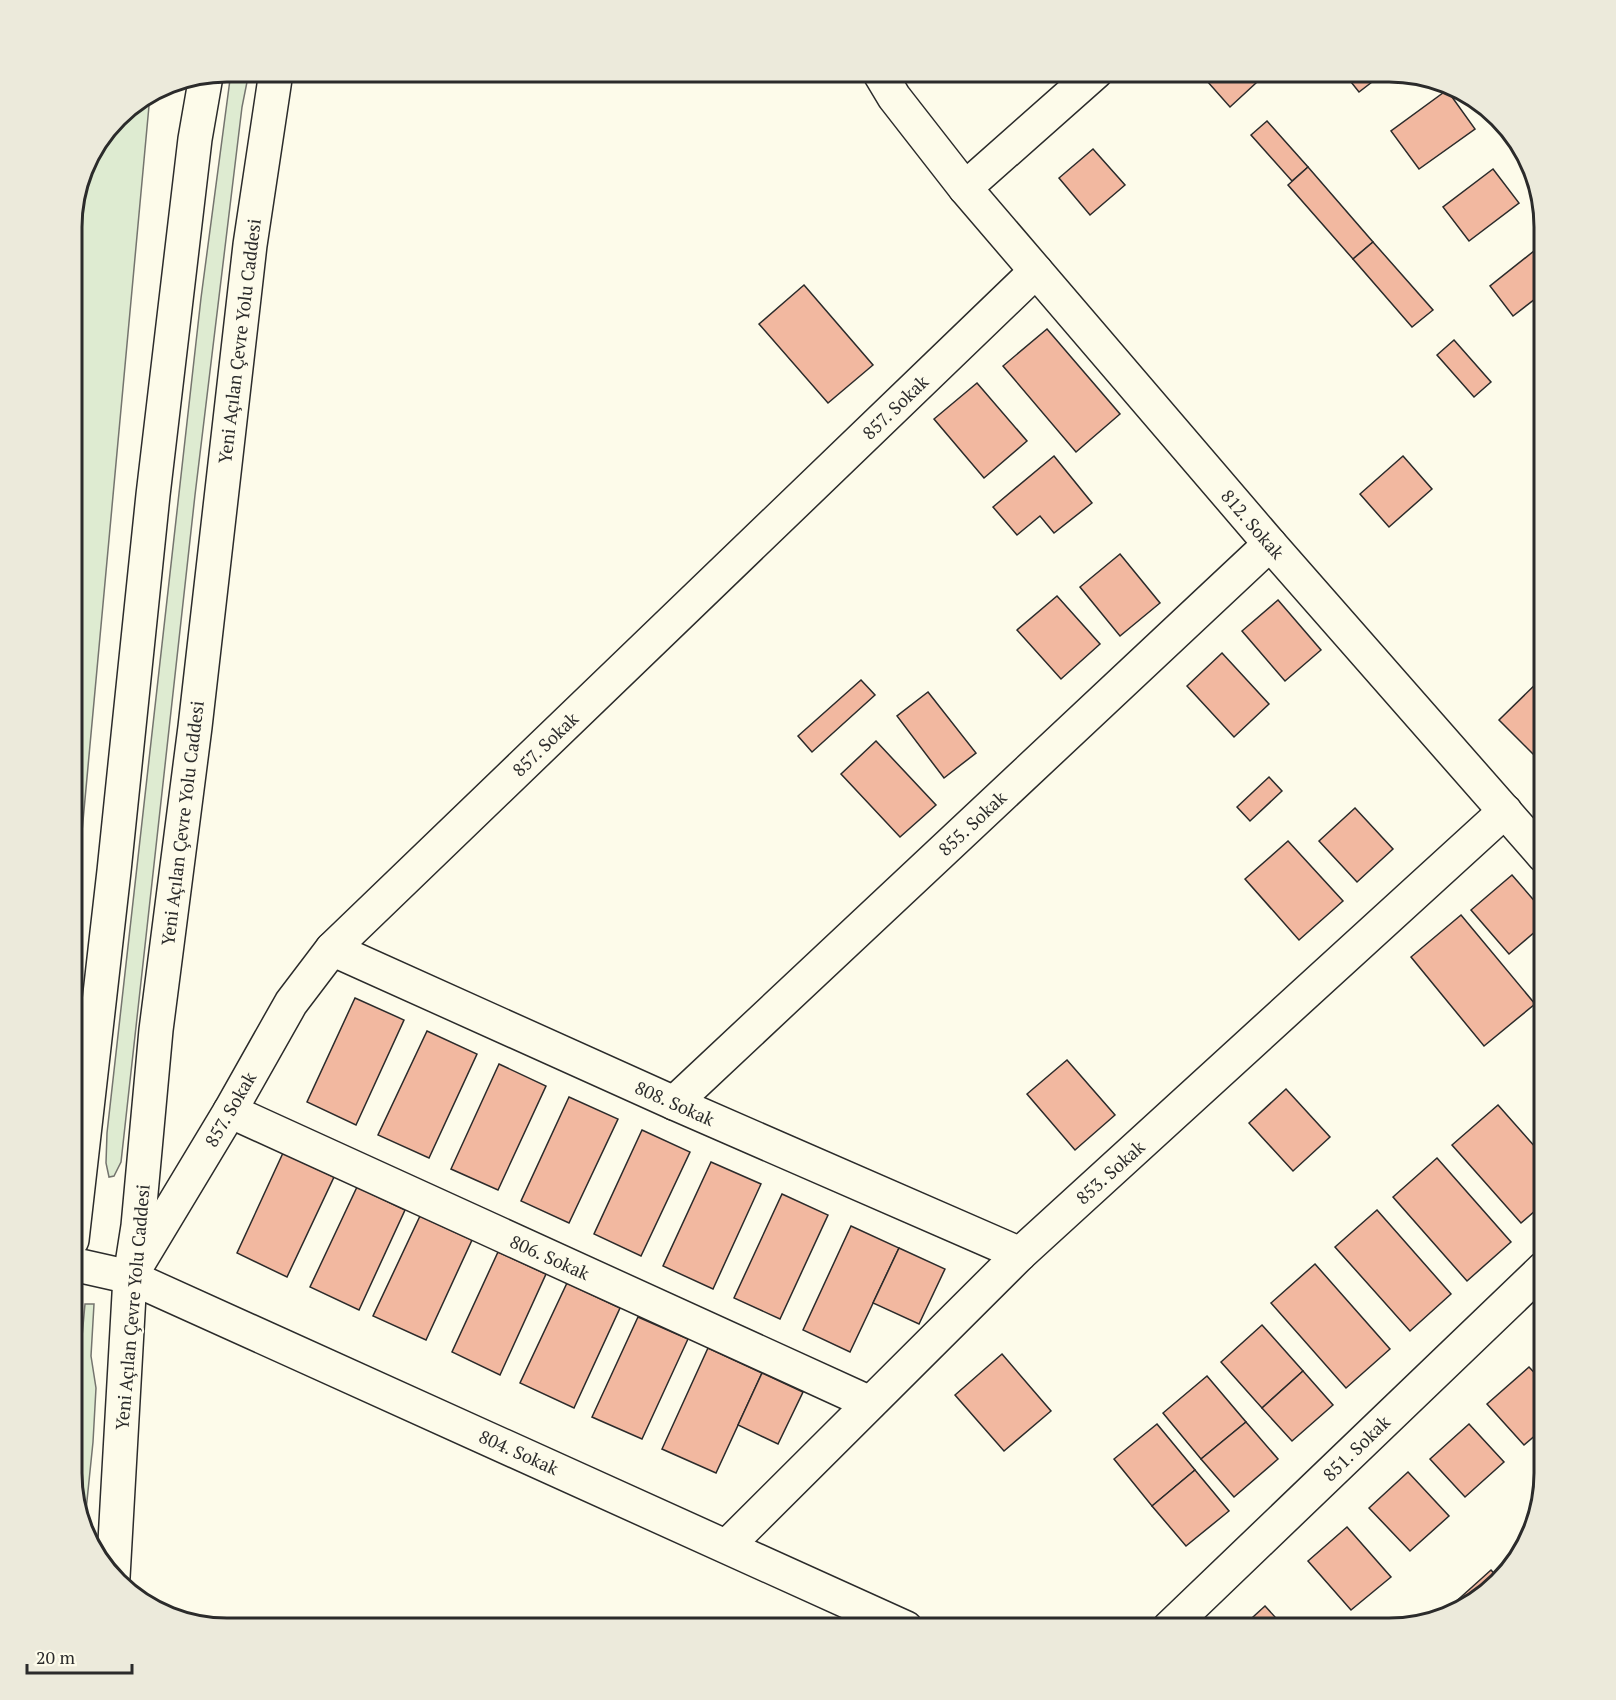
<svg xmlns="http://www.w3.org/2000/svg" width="1616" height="1700" viewBox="0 0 1616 1700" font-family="'PT Serif',serif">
<rect width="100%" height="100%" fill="#fdfbea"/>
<g fill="#deebd1" stroke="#74746e" stroke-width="1.5">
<path d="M231 72H249L242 107 195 495 121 1162 114 1176 109 1177 106 1163 107 1133 201 298Z"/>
<path d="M150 95 72 940V217L88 158 125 111Z"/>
<path d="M85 1304H94L91 1356 96 1388 93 1442 84 1530 80 1523 72 1473V1446Z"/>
</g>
<g fill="#f2b8a0" stroke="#2b2b2b" stroke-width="1.5">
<path d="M1199 72H1246L1256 83 1230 107Z"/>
<path d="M1343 72H1385L1359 92Z"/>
<path d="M1447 90 1475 129 1419 169 1391 131Z"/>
<path d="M1267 121 1308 167 1292 181 1251 135Z"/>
<path d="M1093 149 1125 185 1090 215 1059 178Z"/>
<path d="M1308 167 1373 242 1353 259 1288 185Z"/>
<path d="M1493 169 1519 203 1469 241 1443 207Z"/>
<path d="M1373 242 1433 310 1412 327 1353 259Z"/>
<path d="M1544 243V292L1513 316 1490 286Z"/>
<path d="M804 285 873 365 828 403 759 324Z"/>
<path d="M1047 329 1120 414 1076 452 1003 366Z"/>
<path d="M1454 340 1491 382 1474 397 1437 355Z"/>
<path d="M977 383 1027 441 984 478 934 419Z"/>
<path d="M1054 456 1092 503 1054 533 1040 516 1017 535 993 507Z"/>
<path d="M1403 456 1432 489 1389 527 1360 494Z"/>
<path d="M1120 554 1160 603 1120 636 1080 587Z"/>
<path d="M1057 596 1100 644 1061 679 1017 630Z"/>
<path d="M1278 600 1321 650 1285 681 1242 631Z"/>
<path d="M1222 653 1269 704 1234 737 1187 686Z"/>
<path d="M1544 676V748L1535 756 1499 720Z"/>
<path d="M861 680 875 695 812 752 798 736Z"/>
<path d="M928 692 976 753 944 778 897 716Z"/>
<path d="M876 741 936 805 900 837 841 774Z"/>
<path d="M1269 777 1282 791 1250 821 1237 807Z"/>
<path d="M1355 808 1393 849 1357 882 1319 841Z"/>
<path d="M1288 841 1343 901 1299 940 1245 879Z"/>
<path d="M1512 875 1544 912V924L1509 954 1471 910Z"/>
<path d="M1461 915 1535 1004 1484 1046 1411 957Z"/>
<path d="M355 998 404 1020 356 1125 307 1102Z"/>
<path d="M427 1031 477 1054 429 1158 378 1135Z"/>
<path d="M1067 1060 1115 1115 1075 1150 1027 1094Z"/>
<path d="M499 1064 546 1086 498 1190 451 1169Z"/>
<path d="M1286 1089 1330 1137 1293 1171 1249 1123Z"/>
<path d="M569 1097 618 1119 569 1223 521 1201Z"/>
<path d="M1498 1105 1544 1157V1203L1521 1223 1452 1145Z"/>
<path d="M642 1130 690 1152 641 1256 594 1234Z"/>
<path d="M283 1153 334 1177 287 1277 237 1253Z"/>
<path d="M1437 1158 1511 1242 1467 1281 1393 1197Z"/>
<path d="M711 1162 761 1184 713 1289 663 1266Z"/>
<path d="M357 1187 405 1210 359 1310 310 1287Z"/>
<path d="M782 1194 828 1215 780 1319 734 1298Z"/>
<path d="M1377 1210 1451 1294 1410 1331 1335 1247Z"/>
<path d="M420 1216 472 1240 426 1340 373 1316Z"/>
<path d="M851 1226 899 1248 850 1352 803 1330Z"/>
<path d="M899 1248 945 1269 919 1324 873 1303Z"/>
<path d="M498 1252 546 1274 500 1375 452 1352Z"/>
<path d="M1315 1264 1390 1349 1346 1388 1271 1303Z"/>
<path d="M567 1283 620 1308 574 1408 520 1383Z"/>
<path d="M638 1317 688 1339 642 1439 592 1417Z"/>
<path d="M1262 1325 1303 1371 1262 1408 1221 1362Z"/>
<path d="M708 1348 762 1373 716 1473 662 1449Z"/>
<path d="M1002 1354 1051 1411 1004 1451 955 1395Z"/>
<path d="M1529 1367 1544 1383V1428L1524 1445 1487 1404Z"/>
<path d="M1303 1371 1333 1405 1292 1441 1262 1408Z"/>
<path d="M762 1373 803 1392 778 1444 738 1425Z"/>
<path d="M1207 1376 1246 1422 1201 1459 1163 1413Z"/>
<path d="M1246 1422 1278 1459 1234 1497 1201 1459Z"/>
<path d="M1157 1424 1195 1470 1152 1506 1114 1459Z"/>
<path d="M1469 1424 1504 1462 1465 1497 1430 1459Z"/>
<path d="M1195 1470 1229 1511 1186 1546 1152 1506Z"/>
<path d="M1408 1472 1449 1516 1410 1551 1369 1508Z"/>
<path d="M1347 1527 1391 1577 1351 1610 1308 1561Z"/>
<path d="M1491 1570 1499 1579 1491 1590 1457 1611 1452 1605Z"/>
<path d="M1265 1606 1285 1628H1241Z"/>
</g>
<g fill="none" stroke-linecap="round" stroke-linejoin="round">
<g stroke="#2b2b2b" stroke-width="36">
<g id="minor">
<path d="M879 72 894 97 965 188 1270 544 1544 856"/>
<path d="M965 188 1096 72"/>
<path d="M332 949 674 1103 1020 1254"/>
<path d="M674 1103 1270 544"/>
<path d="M230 1111 870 1403"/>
<path d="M72 1264 130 1277 906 1628"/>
<path d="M130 1277 230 1111 291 1003 332 949 1036 271"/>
<path d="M727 1546 1020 1254 1505 811"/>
<path d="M1169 1628 1544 1268"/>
</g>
</g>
<g stroke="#2b2b2b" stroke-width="36">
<g id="major">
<path d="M72 1240 114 871 153 495 195 139 206 76"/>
<path d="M113 1577 130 1277 138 1226 156 1030 195 727 250 245 276 72"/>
</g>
</g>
<use href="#minor" stroke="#fdfbea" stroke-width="33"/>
<use href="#major" stroke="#fdfbea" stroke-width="33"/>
</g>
<g text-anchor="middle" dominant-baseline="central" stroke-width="4.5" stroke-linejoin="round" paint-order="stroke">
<g font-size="18" fill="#2b2b2b" stroke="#fdfbea">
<text transform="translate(239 341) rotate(-83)">Yeni Açılan Çevre Yolu Caddesi</text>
<text transform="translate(895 407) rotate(-44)">857. Sokak</text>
<text transform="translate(1253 524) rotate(49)">812. Sokak</text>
<text transform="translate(545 744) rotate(-44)">857. Sokak</text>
<text transform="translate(182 823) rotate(-83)">Yeni Açılan Çevre Yolu Caddesi</text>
<text transform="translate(972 823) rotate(-43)">855. Sokak</text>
<text transform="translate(675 1103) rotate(24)">808. Sokak</text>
<text transform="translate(230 1109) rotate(-60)">857. Sokak</text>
<text transform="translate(1110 1172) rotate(-42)">853. Sokak</text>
<text transform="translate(550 1257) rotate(24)">806. Sokak</text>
<text transform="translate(132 1307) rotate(-85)">Yeni Açılan Çevre Yolu Caddesi</text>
<text transform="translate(1356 1448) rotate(-44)">851. Sokak</text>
<text transform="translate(519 1452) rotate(24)">804. Sokak</text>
</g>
</g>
<path d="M0 0H1616V1700H0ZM227 82H1389A145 145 0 0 1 1534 227V1473A145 145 0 0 1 1389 1618H227A145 145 0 0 1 82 1473V227A145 145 0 0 1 227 82Z" fill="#eceadb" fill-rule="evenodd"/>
<path fill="none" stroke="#2b2b2b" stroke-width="3" d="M227 82H1389A145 145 0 0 1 1534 227V1473A145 145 0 0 1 1389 1618H227A145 145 0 0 1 82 1473V227A145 145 0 0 1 227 82Z"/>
<path d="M27 1664v9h105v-9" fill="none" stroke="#2b2b2b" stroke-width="3"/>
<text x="36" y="1664" font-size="18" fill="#2b2b2b" stroke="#fdfbea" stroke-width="4.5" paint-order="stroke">20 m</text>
</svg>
